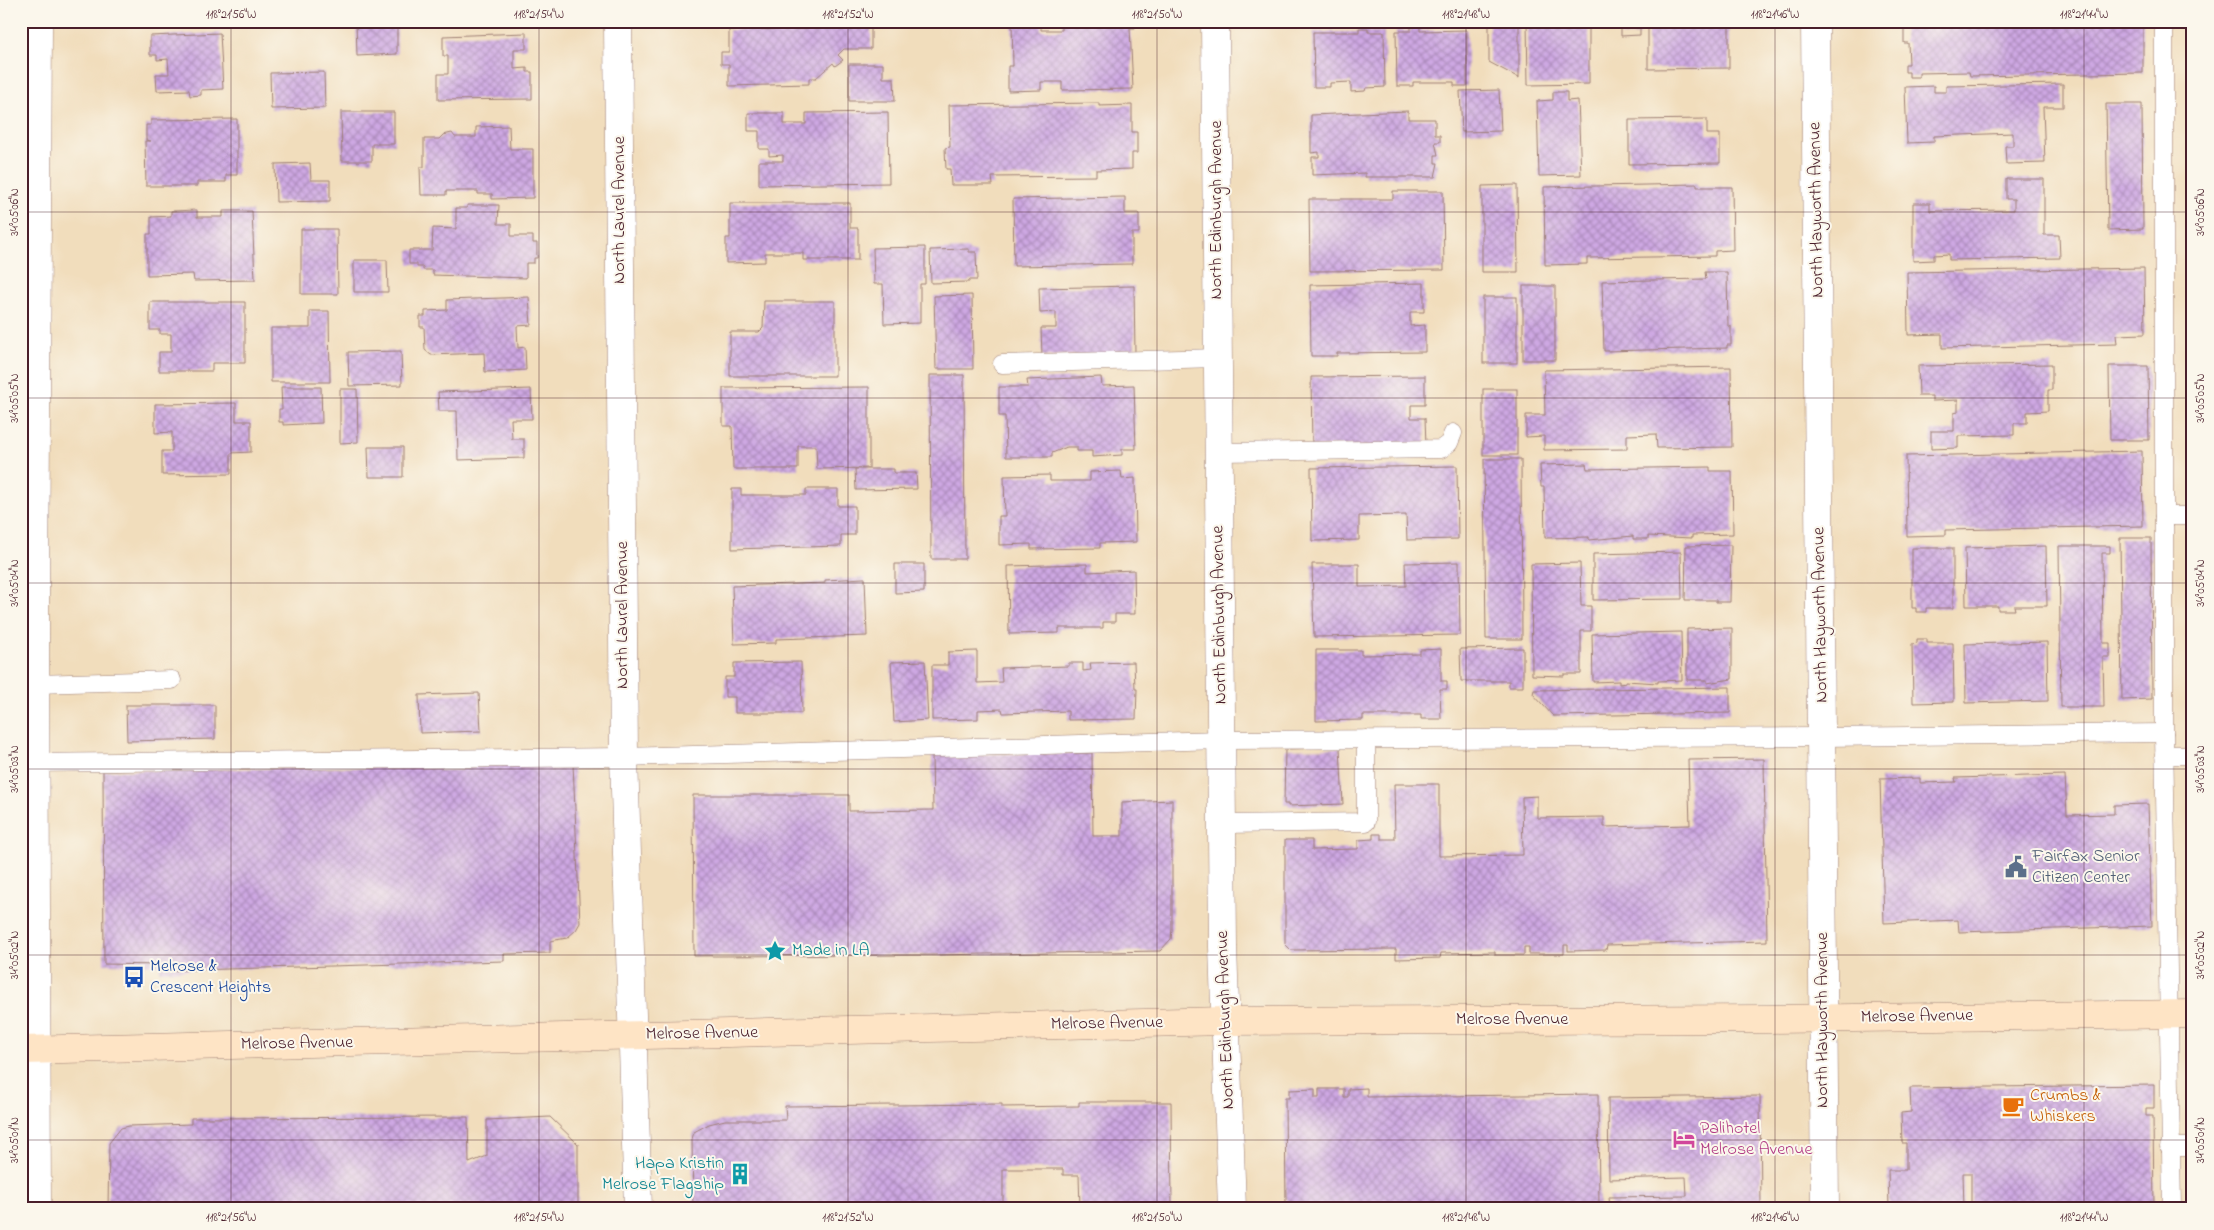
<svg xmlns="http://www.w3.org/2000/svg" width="2214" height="1230" viewBox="0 0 2214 1230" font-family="'Indie Flower',sans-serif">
<defs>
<pattern id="building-cross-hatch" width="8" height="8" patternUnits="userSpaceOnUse" patternTransform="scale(1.25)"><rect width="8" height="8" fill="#cea8e3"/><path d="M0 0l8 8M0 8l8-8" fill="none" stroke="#a988b8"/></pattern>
</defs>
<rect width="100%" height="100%" fill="#fbf7ec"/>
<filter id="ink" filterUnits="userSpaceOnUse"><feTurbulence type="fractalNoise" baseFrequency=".02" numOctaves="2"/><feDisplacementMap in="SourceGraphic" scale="10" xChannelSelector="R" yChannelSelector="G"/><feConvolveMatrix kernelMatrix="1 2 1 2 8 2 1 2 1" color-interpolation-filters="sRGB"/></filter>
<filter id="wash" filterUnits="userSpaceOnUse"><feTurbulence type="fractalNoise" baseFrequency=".0096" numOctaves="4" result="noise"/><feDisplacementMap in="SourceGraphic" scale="20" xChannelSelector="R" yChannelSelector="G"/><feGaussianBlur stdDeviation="1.12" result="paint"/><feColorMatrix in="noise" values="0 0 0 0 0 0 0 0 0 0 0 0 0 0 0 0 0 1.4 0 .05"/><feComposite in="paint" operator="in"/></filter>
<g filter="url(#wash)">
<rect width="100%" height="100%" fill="#f1ddbc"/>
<g id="blocks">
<g fill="url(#building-cross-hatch)">
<path d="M356 21H397V54L357 56Z"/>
<path d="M805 21H871V49H844L838 55 843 60 835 66 833 63 816 78H809V84L729 86V64H721V52H729V30L805 29Z"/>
<path d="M1012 21H1041V30H1062V21H1135V28H1130L1133 89 1062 90V82H1041V90L1008 91V66H1013Z"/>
<path d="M1489 21H1519V78L1489 62Z"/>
<path d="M1527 21H1589V84L1528 85Z"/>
<path d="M1621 21H1640V35L1621 36Z"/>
<path d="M1648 21H1729V68L1648 69Z"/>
<path d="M1908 21H2143V73L1970 76 1969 72 1919 73V77H1909V72H1905V64H1909L1908 43H1904V28H1908Z"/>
<path d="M1420 26V31L1467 30V86H1454V82H1413V86H1397L1396 31H1411V27Z"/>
<path d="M1359 28H1368V32H1384L1385 87 1366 88 1365 91 1351 92V82L1330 83V87H1314L1313 32H1359Z"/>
<path d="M220 33 223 89 201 90V95L190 96 189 90 157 91 156 74H169L168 59 157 60V55H150V36Z"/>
<path d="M526 33V49H514V69L527 68V72H532V99L438 100V74H448V56H443V36Z"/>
<path d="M849 64H883V78H894L895 101H849Z"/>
<path d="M324 72 325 108 271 109 270 73Z"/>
<path d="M2063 84V107H2043L2045 163 2006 164 2005 146H2013V133L1934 136V142L1907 143 1905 87 1934 86V92H1946V86Z"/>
<path d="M1499 90 1501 131 1462 132 1460 91Z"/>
<path d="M1553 92H1567V101L1578 100 1581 175 1539 176 1537 101 1553 100Z"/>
<path d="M1099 103V106L1132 105V132H1137V153H1132V169L1096 170V176L992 177 993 185H951L950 169H946L945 148 950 147 949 105Z"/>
<path d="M2106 104H2142L2143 229 2108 230Z"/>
<path d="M1408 111V119H1435V135H1440V142H1435L1438 155H1435V163H1438L1435 177H1365V173L1312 175V157H1319V152L1311 153V115Z"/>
<path d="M341 112H394V144H372V161H342Z"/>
<path d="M888 112 889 183 759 185V161H783V155L769 156V149H759V131H748V113H784V124H806V113Z"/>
<path d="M237 119V175H226V182H197V186H146L145 141H151L146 140V125H151V120Z"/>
<path d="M1707 119V134H1720V163L1629 164V120Z"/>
<path d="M509 126 510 149H533V198L492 199V194H478V191H446V195H421L420 167H424V139H439L443 135 452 133 455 137H476V127Z"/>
<path d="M310 163 311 180H330V201L276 202 275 164Z"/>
<path d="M2006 179H2044V235H2059L2060 258 1949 260V254L1934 255V260L1913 261V203H1930V211L2014 210V199H2006Z"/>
<path d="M1697 184V187H1732L1733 250 1715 251V256L1587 258V264L1545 265 1544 187Z"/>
<path d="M1517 185 1518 272H1482V186Z"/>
<path d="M1393 191H1443L1444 270 1310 271 1309 199H1393Z"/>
<path d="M1125 197V213H1139V233H1132V264L1014 266 1013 199Z"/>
<path d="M730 203H850V228H858V260H803V253H765V262L726 263V238H730Z"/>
<path d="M467 205H499L498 224H511V236H533V243H537V258H534V263H526V278L433 275V270H423V267H417V264H409V250H432L433 228 456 229V208H467Z"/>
<path d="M197 210V217H223V211H252L255 280 194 281 193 274 147 275V234H151V217L171 216V211Z"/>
<path d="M301 229H337L338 294H301Z"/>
<path d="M925 247V284H920V323L884 324 883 284H874L873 248Z"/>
<path d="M969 249V252H976L977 280H969V282L931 283 930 250Z"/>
<path d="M354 260H387L388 292H354Z"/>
<path d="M2144 268 2145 334 2116 335 2117 344 1942 348V334L1908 335 1907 272Z"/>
<path d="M2188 271H2193V308H2189Z"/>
<path d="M1705 272H1727L1728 326H1731V345H1727V348L1604 351 1602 281 1706 279Z"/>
<path d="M1424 283V312H1410V326L1425 325V352L1337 353V356H1311L1310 285Z"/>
<path d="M1134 286 1135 354 1042 356 1041 328H1056V312L1040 313 1039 288Z"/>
<rect x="1523" y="286" width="32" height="74"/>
<path d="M972 295 973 369H936L934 296Z"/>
<path d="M529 297 531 325 517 326 518 348 525 347 526 370 485 372 484 353 431 355 425 350 424 327H420V316H425V311L447 310V300Z"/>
<rect x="1483" y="297" width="34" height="66"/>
<path d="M764 301H835V376H730V332H759L763 328Z"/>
<path d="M150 302H245V363H212V371H159V352H171V334H160V330H150Z"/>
<path d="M310 311H329L330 382H271V328H310Z"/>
<path d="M401 351 402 385 349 386 348 352Z"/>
<path d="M2052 364V390H2048V411L2027 412V423H2014V435L1958 436V448L1931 449V431H1954V413L1958 412V400L1932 401V396H1919L1918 366Z"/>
<path d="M2109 366H2148L2149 440H2110Z"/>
<path d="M1731 367 1732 447 1657 448 1656 434 1627 435V449L1544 450V436L1526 437V415H1545L1544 370Z"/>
<rect x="2189" y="371" width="4" height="44"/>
<path d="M930 375H964L965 559H931Z"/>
<path d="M1425 376V405H1411V418H1425L1426 445 1312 447 1311 377Z"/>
<path d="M1101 377 1102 386 1134 385 1136 449H1122V455L1092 457V451H1077V447H1067L1052 453V457H1006L1005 416H999V387H1028L1027 380Z"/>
<path d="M281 387H321L322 423 283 425V422H279V409H282Z"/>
<path d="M869 387V468L817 469 816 446H798V469H733L732 426H723V388Z"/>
<path d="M340 389H357L358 442 340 443Z"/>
<path d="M531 389 532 419H511L512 439H524V458L458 460 457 411H439L438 392Z"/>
<rect x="1483" y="389" width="34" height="66"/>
<path d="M236 403V421H251V452L231 453V474L162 475V451H172V432L155 433V404Z"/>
<path d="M368 447H403V477H369Z"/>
<path d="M2142 451 2143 526 1946 530V535L1907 536 1906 456Z"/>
<path d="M1484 459H1521L1522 639H1486Z"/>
<path d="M1586 464 1587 469 1710 467V471H1732L1733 534 1692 535V538L1648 536V539H1633V536L1589 540V537L1545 538 1544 487H1541L1540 465Z"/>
<path d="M1457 466 1458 539 1407 540 1406 515 1359 516V540L1312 541 1311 468Z"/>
<path d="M855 469H894V473H916L917 489 856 490Z"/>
<path d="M1121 471 1122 479 1135 478 1136 542 1100 543V548L1031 549V544L999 545V516H1005L1004 476 1050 475V481H1090V472Z"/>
<path d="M732 489H741V495H806V489H838V506H855V535H841V546L732 549Z"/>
<path d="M2120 538H2151L2152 699 2122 700Z"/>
<path d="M1731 545 1730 602H1716V600H1685L1686 546Z"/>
<path d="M2046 546 2047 606H2014L2015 610H1998V606H1966L1965 548Z"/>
<path d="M2059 546H2110V553H2102L2103 643H2110V657H2103L2104 707H2061Z"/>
<path d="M1912 548H1953V608H1926V612H1916V608H1912Z"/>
<path d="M1681 552 1682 599 1593 600V554Z"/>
<path d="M1459 562 1460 635 1314 637 1312 564H1359V587L1406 586 1405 563Z"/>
<path d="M1580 563 1581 606H1591V631H1581V674H1564V676L1532 675 1531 564Z"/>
<path d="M895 564H924V592L895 593Z"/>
<path d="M1087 564V572L1134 570 1135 614H1115V622H1103V628H1059V633L1009 634 1008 566Z"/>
<path d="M865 578 867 636 776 639V643L734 644 732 586 825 583V580Z"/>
<path d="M1732 628V679L1707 683V680H1687V629Z"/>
<path d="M1681 632 1682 680 1658 681V683L1626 681V683L1619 684V681L1593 682 1592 634Z"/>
<path d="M1917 639H1927V643H1953L1954 702 1913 703 1912 644 1917 643Z"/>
<path d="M2047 642 2048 701 1966 703 1965 644Z"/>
<path d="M1523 648V687H1509V681H1461L1460 649Z"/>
<path d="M1441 649V681H1447V689H1440L1441 719H1421V715H1363V720L1316 721V650H1361V655L1420 654V650Z"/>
<path d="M977 651V683L1002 682 1001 668 1069 666V663H1083V671L1091 670 1090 663 1134 662 1135 689H1137L1136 719 1068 720V711L1003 713 1002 709 978 710V719L932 720V665H948V652Z"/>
<path d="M925 661 928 720 894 722 891 662Z"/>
<path d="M801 662 802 713H735V697H725V677H734V663Z"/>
<path d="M1730 687V713L1553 716 1533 694 1534 690Z"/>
<path d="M479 693 481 731 420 733 419 695Z"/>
<path d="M126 705H215V739L127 741Z"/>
<path d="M1340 748 1343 804 1288 806V804H1284L1285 749Z"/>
<path d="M1092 753 1093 836H1122V802L1172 800V929L1171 939 1160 951 933 955 694 956 693 795H849V811L933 810 932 755Z"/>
<path d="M1764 759 1767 941 1607 945 1606 950 1568 951V945H1564V954H1529V947H1524V955H1495V952L1441 953 1440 958 1396 959V949L1291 950 1285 944V840H1312V850L1358 849V840L1373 839V834H1381V839H1395L1394 784H1439V856L1523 855 1522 797 1537 796V818L1604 817V827L1690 825 1688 760Z"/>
<path d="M573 764 580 923 576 930 567 938 550 941V953L504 954V961L159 971V965L104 964 103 771Z"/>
<path d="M2065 775 2067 815 2114 814V805L2148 804 2152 926 1959 932 1958 920 1884 923 1880 779 1920 778V783L1956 782 1955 778Z"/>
<path d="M2154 1085V1108H2146V1116H2153L2154 1209H1971V1173H1963L1964 1209H1889L1888 1170H1906V1143H1902L1901 1113 1911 1112 1910 1088Z"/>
<path d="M1367 1088V1097L1598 1094 1599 1209H1428V1205H1379V1209H1286L1285 1098H1289V1090L1315 1089V1098H1319V1089H1344V1097H1348V1089Z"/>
<path d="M1760 1096 1761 1209H1610L1609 1197 1687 1196 1686 1177 1609 1179 1608 1098Z"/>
<path d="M1079 1102H1171L1172 1209H1080L1079 1175H1063V1169H1003V1209H693L692 1139 694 1132 709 1124 725 1120H786L785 1106 1002 1104V1107L1079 1106Z"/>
<path d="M468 1117 469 1163 487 1156V1120L550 1117 578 1144V1209H108L109 1143 121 1128 129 1126 191 1124V1118Z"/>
</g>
</g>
</g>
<g filter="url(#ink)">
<use href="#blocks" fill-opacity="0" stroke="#9e7e74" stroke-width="1"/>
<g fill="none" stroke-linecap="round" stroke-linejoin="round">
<g stroke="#9e7e74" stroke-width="19">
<g id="service">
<path d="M2164 21V733L2172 1209"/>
<path d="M1002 364 1218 358"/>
<path d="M1218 452 1441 449 1449 443 1453 433"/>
<path d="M2164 516H2193"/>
<path d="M36 684 172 680"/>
<path d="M2164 755H2193"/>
<path d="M21 763 624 757 1221 740 1822 737 2164 733"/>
<path d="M1222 824 1366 822V739"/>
<path d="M2169 1147H2193"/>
</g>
</g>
<g stroke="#9e7e74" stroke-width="29">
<g id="minor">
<path d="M618 21 624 757 638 1209"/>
<path d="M1215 21 1223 947 1232 1209"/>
<path d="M1815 21 1825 1209"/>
</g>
</g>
<g stroke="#9e7e74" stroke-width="29">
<path id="tertiary" d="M37 1209 35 614 38 21"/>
</g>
<g stroke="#9e7e74" stroke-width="29">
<path id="secondary" d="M21 1050 1225 1021 1768 1019 2193 1014"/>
</g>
<use href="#service" stroke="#fff" stroke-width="18"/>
<use href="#minor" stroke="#fff" stroke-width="28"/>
<use href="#tertiary" stroke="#fff" stroke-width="28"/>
<use href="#secondary" stroke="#fee4c5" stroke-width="28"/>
</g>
</g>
<path fill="none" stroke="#4a1f2b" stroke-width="1" stroke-opacity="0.45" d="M231 21V1209M539 21V1209M848 21V1209M1157 21V1209M1466 21V1209M1775 21V1209M2084 21V1209M21 26H2193M21 212H2193M21 398H2193M21 583H2193M21 769H2193M21 955H2193M21 1140H2193"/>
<defs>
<g id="civic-bare" transform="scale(1.725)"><path d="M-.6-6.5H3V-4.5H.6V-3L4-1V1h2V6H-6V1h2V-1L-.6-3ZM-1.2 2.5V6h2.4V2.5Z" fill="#5c6f8a" stroke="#fbf7ec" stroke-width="2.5" paint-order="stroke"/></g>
<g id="sight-bare" transform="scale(1.725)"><path d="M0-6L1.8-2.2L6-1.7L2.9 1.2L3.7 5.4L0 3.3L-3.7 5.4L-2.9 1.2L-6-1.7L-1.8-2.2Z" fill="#0f9aa8" stroke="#fbf7ec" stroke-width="2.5" paint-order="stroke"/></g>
<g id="bus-bare" transform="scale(1.725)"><path d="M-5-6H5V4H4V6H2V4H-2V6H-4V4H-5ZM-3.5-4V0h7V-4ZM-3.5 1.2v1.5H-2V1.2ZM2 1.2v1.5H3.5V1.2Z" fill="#1a4fb4" stroke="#fbf7ec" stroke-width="2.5" paint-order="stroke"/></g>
<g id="cafe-bare" transform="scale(1.725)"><path d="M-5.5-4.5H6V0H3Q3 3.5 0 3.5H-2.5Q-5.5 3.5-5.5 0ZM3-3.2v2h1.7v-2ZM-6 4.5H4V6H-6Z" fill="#e8710a" stroke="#fbf7ec" stroke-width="2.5" paint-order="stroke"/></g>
<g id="hotel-bare" transform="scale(1.725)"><path d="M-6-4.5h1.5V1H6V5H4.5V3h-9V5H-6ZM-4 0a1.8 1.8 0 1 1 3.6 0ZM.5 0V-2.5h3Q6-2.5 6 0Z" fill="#d1479c" stroke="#fbf7ec" stroke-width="2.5" paint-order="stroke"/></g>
<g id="building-bare" transform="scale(1.725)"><path d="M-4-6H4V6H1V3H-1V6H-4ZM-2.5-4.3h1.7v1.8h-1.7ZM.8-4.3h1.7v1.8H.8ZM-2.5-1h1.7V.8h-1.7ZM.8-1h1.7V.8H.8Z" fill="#0f9aa8" stroke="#fbf7ec" stroke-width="2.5" paint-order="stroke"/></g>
</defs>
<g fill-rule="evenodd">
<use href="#civic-bare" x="2016" y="867"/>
<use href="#sight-bare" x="775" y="951"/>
<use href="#bus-bare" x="134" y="977"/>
<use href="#cafe-bare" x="2013" y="1106"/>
<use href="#hotel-bare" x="1684" y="1139"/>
<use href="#building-bare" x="740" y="1174"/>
</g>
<g text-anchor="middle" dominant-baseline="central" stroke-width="4" stroke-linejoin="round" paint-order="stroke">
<g font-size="18" fill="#4a1f2b" stroke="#fbf7ec">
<text transform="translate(620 210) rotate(-90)">North Laurel Avenue</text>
<text transform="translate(1217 210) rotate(-90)">North Edinburgh Avenue</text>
<text transform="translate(1817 210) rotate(-91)">North Hayworth Avenue</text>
<text transform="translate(623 615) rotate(-90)">North Laurel Avenue</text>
<text transform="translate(1220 615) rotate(-91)">North Edinburgh Avenue</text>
<text transform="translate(1821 615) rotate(-91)">North Hayworth Avenue</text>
<text transform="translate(1917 1017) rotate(-1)">Melrose Avenue</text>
<text transform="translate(1226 1020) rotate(-92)">North Edinburgh Avenue</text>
<text x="1512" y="1020">Melrose Avenue</text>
<text transform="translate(1823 1020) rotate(-90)">North Hayworth Avenue</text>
<text transform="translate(1107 1024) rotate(-1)">Melrose Avenue</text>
<text transform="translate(702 1034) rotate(-1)">Melrose Avenue</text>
<text transform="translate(297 1044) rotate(-1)">Melrose Avenue</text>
</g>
<g font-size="18" fill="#4e5e75" stroke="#fbf7ec" text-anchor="start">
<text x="2032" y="857">Fairfax Senior<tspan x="2032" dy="21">Citizen Center</tspan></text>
</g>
<g font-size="18" fill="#0d838f" stroke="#fbf7ec" text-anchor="start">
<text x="792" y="951">Made in LA</text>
<text x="724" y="1164" text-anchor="end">Hapa Kristin<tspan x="724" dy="21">Melrose Flagship</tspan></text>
</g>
<g font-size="18" fill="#164399" stroke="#fbf7ec" text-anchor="start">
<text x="150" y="967">Melrose &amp;<tspan x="150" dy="21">Crescent Heights</tspan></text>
</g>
<g font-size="18" fill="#c56008" stroke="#fbf7ec" text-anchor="start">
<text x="2030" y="1096">Crumbs &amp;<tspan x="2030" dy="21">Whiskers</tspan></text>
</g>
<g font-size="18" fill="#b23c85" stroke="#fbf7ec" text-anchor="start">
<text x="1700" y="1129">Palihotel<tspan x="1700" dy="21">Melrose Avenue</tspan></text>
</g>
</g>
<rect width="2214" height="1230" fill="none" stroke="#fbf7ec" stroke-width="55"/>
<rect x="28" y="28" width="2158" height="1174" fill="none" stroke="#4a1f2b" stroke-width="2"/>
<g font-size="12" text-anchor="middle" fill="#4a1f2b">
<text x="231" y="18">118°21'56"W</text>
<text x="539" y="18">118°21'54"W</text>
<text x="848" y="18">118°21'52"W</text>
<text x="1157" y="18">118°21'50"W</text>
<text x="1466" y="18">118°21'48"W</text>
<text x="1775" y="18">118°21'46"W</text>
<text x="2084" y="18">118°21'44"W</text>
<text transform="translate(14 212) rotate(-90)" y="4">34°05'06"N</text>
<text transform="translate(2200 212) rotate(-90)" y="4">34°05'06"N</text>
<text transform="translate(14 398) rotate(-90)" y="4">34°05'05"N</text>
<text transform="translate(2200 398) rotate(-90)" y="4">34°05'05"N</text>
<text transform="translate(14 583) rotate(-90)" y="4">34°05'04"N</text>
<text transform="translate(2200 583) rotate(-90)" y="4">34°05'04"N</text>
<text transform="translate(14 769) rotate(-90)" y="4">34°05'03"N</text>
<text transform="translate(2200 769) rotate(-90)" y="4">34°05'03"N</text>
<text transform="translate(14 955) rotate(-90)" y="4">34°05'02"N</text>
<text transform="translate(2200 955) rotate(-90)" y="4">34°05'02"N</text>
<text transform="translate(14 1140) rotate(-90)" y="4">34°05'01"N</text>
<text transform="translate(2200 1140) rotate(-90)" y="4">34°05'01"N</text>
<text x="231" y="1221">118°21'56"W</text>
<text x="539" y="1221">118°21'54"W</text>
<text x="848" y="1221">118°21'52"W</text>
<text x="1157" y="1221">118°21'50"W</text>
<text x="1466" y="1221">118°21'48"W</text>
<text x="1775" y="1221">118°21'46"W</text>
<text x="2084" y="1221">118°21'44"W</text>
</g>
</svg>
